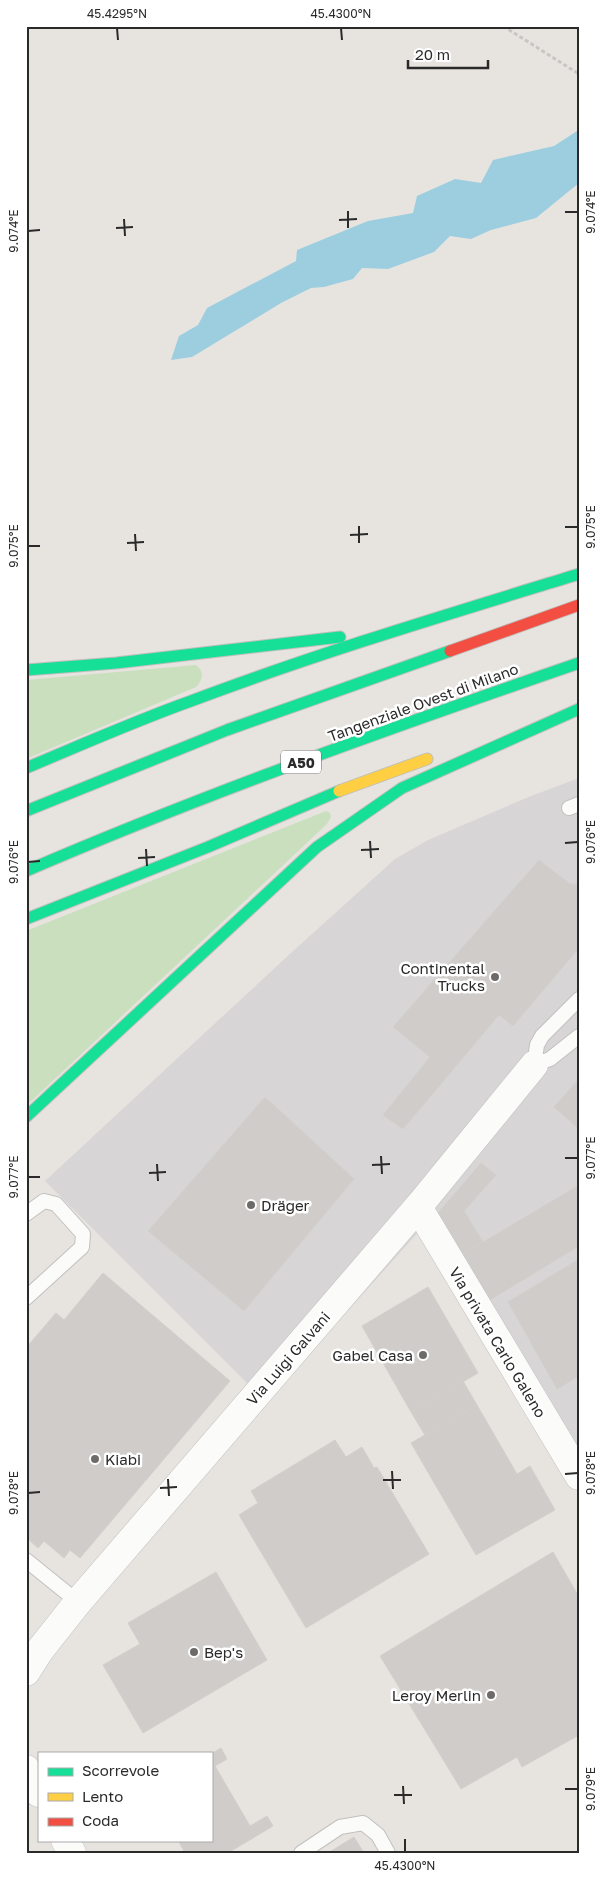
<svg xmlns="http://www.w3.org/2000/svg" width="605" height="1879" viewBox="0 0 605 1879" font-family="'Golos Text',sans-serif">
<rect width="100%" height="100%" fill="#e7e4e0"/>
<path fill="#d8d5d7" d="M579 778V1456L432 1217 266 1402 45 1181 292 952 395 859 428 840 531 796Z"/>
<g fill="#cadfbd">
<path d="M196 665C205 672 203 680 196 687L26 759V680Z"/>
<path d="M326 811 330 813 331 817 327 824 26 1106V931Z"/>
</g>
<path fill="#9ccee0" d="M577 131 579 133V183L536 218 491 230 471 239 450 236 434 252 388 269 362 268 353 279 324 287 311 288 281 303 192 357 171 360 179 336 198 325 207 308 296 261 297 250 368 221 413 213 417 196 455 179 481 183 493 160 554 146Z"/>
<g fill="#cfccc9" stroke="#d2d0cc">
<path d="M539 860 570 884H579V948L513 1026 499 1015 403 1129 383 1115 430 1057 393 1027Z"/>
<path d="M579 1079V1129L554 1107Z"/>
<path d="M265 1097 354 1179 244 1311 148 1231Z"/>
<path d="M481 1163 496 1175 464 1211 483 1242 463 1254 438 1213Z"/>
<path d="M579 1185V1246L490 1300 463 1254Z"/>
<path d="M579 1259V1376L557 1389 508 1302Z"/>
<path d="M103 1273 230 1381 80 1558 70 1550 64 1558 44 1541 38 1548 26 1537V1348L56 1313 64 1320Z"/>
<path d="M428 1287 478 1373 411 1412 362 1326Z"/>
<path d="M463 1381 477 1405 425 1435 411 1412Z"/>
<path d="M477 1405 517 1474 530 1466 555 1510 476 1555 411 1443Z"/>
<path d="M335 1440 346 1457 362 1447 374 1468 377 1467 429 1554 306 1628 239 1515 258 1503 251 1491Z"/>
<path d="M553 1552 579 1597V1735L522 1767 517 1757 461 1789 380 1656Z"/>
<path d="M216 1572 267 1660 143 1733 103 1665 140 1644 128 1623Z"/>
<path d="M221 1748 227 1759 215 1766 250 1826 267 1816 273 1826 228 1853H185L178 1840H211V1754Z"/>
<path d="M354 1837 364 1853H328Z"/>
</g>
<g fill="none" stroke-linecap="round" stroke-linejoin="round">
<g stroke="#c2c0c0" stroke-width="16">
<g id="lane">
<path d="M569 808 579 804"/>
<path d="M579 999 542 1036 537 1045 534 1065 550 1059 579 1036"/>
<path d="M26 1214 44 1201 56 1204 83 1234 82 1247 26 1298"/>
<path d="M26 1560 78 1602"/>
<path d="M301 1853 340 1827 363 1823 378 1835 388 1853"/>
</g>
</g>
<g stroke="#c2c0c0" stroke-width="29">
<g id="street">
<path d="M418 1207 579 1476"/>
<path d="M26 1672 40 1650 78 1602 418 1207 534 1065"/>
<path d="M26 1769 39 1793"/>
<path d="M65 1840 72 1853"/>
</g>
</g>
<g stroke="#bfbfbd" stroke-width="13">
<g id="fast">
<path d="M26 670 116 663 340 637"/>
<path d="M26 768C81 745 135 721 191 701 318 653 449 614 579 574"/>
<path d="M26 811 227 730 450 651"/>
<path d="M26 871C207 793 393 727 579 663"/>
<path d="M26 919 208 847 339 791"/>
<path d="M26 1117 317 847 402 788 579 709"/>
</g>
</g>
<g stroke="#bfbfbd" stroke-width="13">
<path id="slow" d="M339 791 427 759"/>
</g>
<g stroke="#bfbfbd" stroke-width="13">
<path id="jam" d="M450 651 579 605"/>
</g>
<path stroke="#c6c6c5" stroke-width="3" stroke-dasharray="4 2.5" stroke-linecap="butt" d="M503 26 579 74"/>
<use href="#lane" stroke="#fbfbfa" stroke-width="14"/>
<use href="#street" stroke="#fbfbfa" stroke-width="28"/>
<use href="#fast" stroke="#16e098" stroke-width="11"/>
<use href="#slow" stroke="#ffcf43" stroke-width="11"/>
<use href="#jam" stroke="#f24e42" stroke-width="11"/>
</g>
<path fill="none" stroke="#2a2a2a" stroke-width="2" d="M117 28 118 40M341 28 342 40M348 211V228M565 212H578M124 219 125 236M339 220 357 219M116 228 133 227M28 231 40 230M359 526V543M565 527H578M135 534 136 551M350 535 368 534M127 543 144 542M28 546H40M370 841 371 858M565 843 578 842M146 849 147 866M361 850 379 849M138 858 155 857M28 862 40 861M381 1156 382 1174M565 1158H578M157 1164 158 1181M372 1165 390 1164M149 1173 166 1172M28 1177H40M392 1471 393 1489M565 1474 578 1473M168 1479 169 1496M383 1480H401M160 1488 177 1487M28 1493 40 1492M403 1786 404 1804M565 1789H578M394 1795H412M405 1839V1852"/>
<g fill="#6c6b6a" stroke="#fff" stroke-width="2">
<circle cx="495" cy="977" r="5"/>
<circle cx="251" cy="1205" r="5"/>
<circle cx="423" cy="1355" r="5"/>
<circle cx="95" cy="1459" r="5"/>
<circle cx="194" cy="1652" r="5"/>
<circle cx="491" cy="1695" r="5"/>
</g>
<g text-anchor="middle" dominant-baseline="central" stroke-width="5" stroke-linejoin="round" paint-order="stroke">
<rect fill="#fff" stroke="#6a6a6a" stroke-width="1" x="281" y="750.5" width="40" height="23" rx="4"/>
<g font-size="14" font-weight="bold" fill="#2a2a2a">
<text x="301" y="762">A50</text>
</g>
<g font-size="15" fill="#2a2a2a" stroke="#fff">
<text transform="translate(423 702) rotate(-20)">Tangenziale Ovest di Milano</text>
<text transform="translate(498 1342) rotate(59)">Via privata Carlo Galeno</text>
<text transform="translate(288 1358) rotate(-49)">Via Luigi Galvani</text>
</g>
<g font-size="15" fill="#2a2a2a" stroke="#fff" text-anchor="end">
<text x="485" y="968">Continental<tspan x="485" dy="17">Trucks</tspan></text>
<text x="261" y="1205" text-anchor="start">Dräger</text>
<text x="413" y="1355">Gabel Casa</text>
<text x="105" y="1459" text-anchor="start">Kiabi</text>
<text x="204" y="1652" text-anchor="start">Bep's</text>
<text x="481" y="1695">Leroy Merlin</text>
</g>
</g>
<rect width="605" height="1879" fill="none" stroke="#ffffff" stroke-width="55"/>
<rect x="38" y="1752" width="175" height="90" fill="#ffffff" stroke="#aaaaaa"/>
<rect x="48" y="1768" width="25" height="8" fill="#16e098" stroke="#aaaaaa"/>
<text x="82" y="1776" font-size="15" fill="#2a2a2a">Scorrevole</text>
<rect x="48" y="1793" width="25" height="8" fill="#ffcf43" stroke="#aaaaaa"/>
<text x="82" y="1802" font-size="15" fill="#2a2a2a">Lento</text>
<rect x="48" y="1818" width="25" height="8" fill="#f24e42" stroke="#aaaaaa"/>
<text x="82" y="1826" font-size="15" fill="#2a2a2a">Coda</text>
<path d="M408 60v8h80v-8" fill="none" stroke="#2a2a2a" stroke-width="2.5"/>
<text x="415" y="60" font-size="15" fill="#2a2a2a" stroke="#ffffff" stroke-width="4" paint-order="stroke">20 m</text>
<rect x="28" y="28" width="550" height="1824" fill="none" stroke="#2a2a2a" stroke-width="2"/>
<g font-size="12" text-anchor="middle" fill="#2a2a2a">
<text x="117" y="18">45.4295°N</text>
<text x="341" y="18">45.4300°N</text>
<text transform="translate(591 212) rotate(-90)" y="4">9.074°E</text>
<text transform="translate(14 231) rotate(-90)" y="4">9.074°E</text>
<text transform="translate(591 527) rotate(-90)" y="4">9.075°E</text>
<text transform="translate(14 546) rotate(-90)" y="4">9.075°E</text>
<text transform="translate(591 842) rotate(-90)" y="4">9.076°E</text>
<text transform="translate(14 862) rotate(-90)" y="4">9.076°E</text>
<text transform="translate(591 1158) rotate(-90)" y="4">9.077°E</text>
<text transform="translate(14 1177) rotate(-90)" y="4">9.077°E</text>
<text transform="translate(591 1473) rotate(-90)" y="4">9.078°E</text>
<text transform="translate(14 1493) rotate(-90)" y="4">9.078°E</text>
<text transform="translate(591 1789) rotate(-90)" y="4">9.079°E</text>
<text x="405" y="1870">45.4300°N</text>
</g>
</svg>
